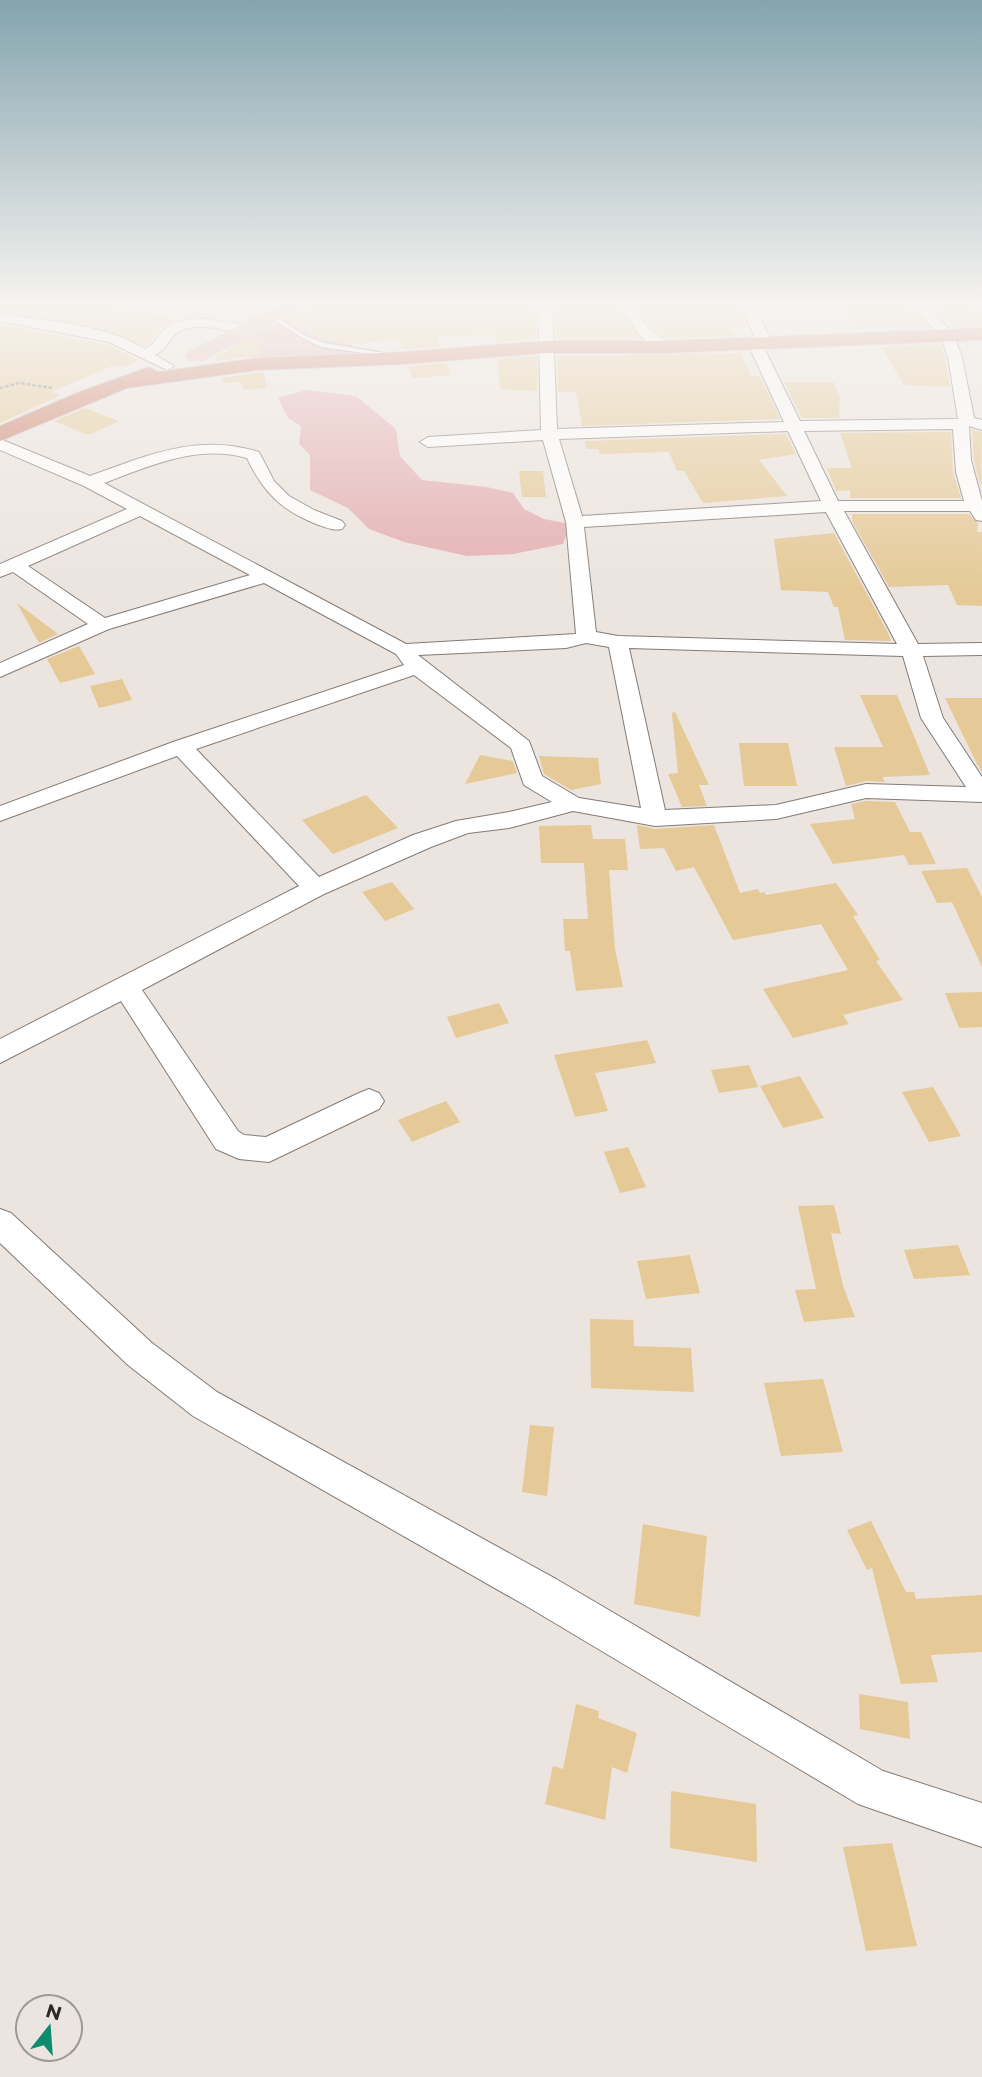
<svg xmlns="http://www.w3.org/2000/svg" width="982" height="2077" viewBox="0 0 982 2077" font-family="Montserrat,sans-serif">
<rect width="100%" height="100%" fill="#ece4de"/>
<g fill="#e4afb2">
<path d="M310 309 340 331 359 354C326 359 261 366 233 350L232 346 243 337Z"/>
<path d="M306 390 356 396 396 429 400 456 422 480 487 487 513 493 524 509 544 519 570 524 563 544 513 554 467 556 404 542 369 529 348 508 310 490V455L299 444 301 426 288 418 278 398Z"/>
</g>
<g fill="#e5c997">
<path d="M0 303H109L176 320 163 328 145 346 94 326 0 311Z"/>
<path d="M312 303H535L536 339 497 342 496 335 437 337 440 347 402 349 398 340 349 344 309 335 310 329 297 327 285 319Z"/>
<path d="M555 303H617L640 338H556Z"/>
<path d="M636 303H734L747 327H730L734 336 667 338 648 324Z"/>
<path d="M840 303H906L929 328H856Z"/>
<path d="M936 303H970V313H982V325L954 327Z"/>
<path d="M0 324 108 345 139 360 123 368 114 365 51 392 61 395 0 423Z"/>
<path d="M247 339 258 342 261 355 217 361 216 356Z"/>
<path d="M940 344 945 358 950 387 904 385 881 347Z"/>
<path d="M741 353 751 376H760L780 419 582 426 576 392H558L557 356Z"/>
<path d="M537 356V391L500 389 498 359Z"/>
<path d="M446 363 451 375 412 378 408 366Z"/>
<path d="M264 372 267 388 243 390 241 382 223 383 221 378Z"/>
<path d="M784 382H833L840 396 839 418H802Z"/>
<path d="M85 408 119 421 88 435 54 421Z"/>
<path d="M972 430 982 432 981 489 974 460Z"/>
<path d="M951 432 953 472 961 498H850V490L836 491 827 468H852L840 433Z"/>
<path d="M786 434 796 454 759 460 787 496 703 503 684 471H677L669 452 600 454 598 449H586L585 441Z"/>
<path d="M519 471H543L546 497H522Z"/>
<path d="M852 514H969L978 523 977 532H982V606L957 605 948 585 889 587 852 521Z"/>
<path d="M834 533 887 631 891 641 845 640 838 607H834L828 592 781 590 774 539Z"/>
<path d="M17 603 58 634 39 643Z"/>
<path d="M79 646 95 674 60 683 47 659Z"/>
<path d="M122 679 132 700 99 708 90 686Z"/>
<path d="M860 695H897L930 775 882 777 885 782 866 781 846 786 834 747H883Z"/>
<path d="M945 698H982V772L977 764Z"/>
<path d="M675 712 709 785H699L707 806 682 807 668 774 678 773 672 713Z"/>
<path d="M739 743H788L797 786H744Z"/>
<path d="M480 755 513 761 517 773 465 784Z"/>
<path d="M539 756 598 758 601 784 571 790 544 774Z"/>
<path d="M366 795 398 828 333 854 302 820Z"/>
<path d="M866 801 895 802 910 832H921L936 864 909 865 904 855 833 864 810 824 855 819 851 804Z"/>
<path d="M591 825 593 839H625L628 870H609L615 949 623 987 576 991 570 951H565L563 919H588L584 863H541L539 826Z"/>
<path d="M637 825 655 829 714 825 740 893 758 889 760 893 764 892 766 895 836 883 858 915 853 916 880 960 876 961 903 1000 843 1015 849 1024 793 1038 763 989 848 970 821 924 733 940 694 867 676 871 664 848 640 849Z"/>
<path d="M967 868 982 897V967L952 902 937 903 921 871Z"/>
<path d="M392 882 414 909 385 921 362 892Z"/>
<path d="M982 992V1027L959 1028 945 993Z"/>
<path d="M499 1003 509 1023 456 1038 447 1017Z"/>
<path d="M647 1040 656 1063 595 1073 608 1111 575 1117 554 1055Z"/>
<path d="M749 1065 758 1087 719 1093 711 1070Z"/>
<path d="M800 1076 824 1118 783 1128 760 1086Z"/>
<path d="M933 1087 961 1136 929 1142 902 1092Z"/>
<path d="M446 1101 460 1122 412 1142 398 1120Z"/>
<path d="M628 1147 646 1187 620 1193 604 1152Z"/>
<path d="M834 1205 841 1234 831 1233 843 1286 855 1317 804 1322 795 1290 816 1289 798 1206Z"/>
<path d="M958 1245 970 1275 914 1279 904 1250Z"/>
<path d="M690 1255 700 1293 646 1299 637 1261Z"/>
<path d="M590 1319 633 1320 634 1346 691 1348 694 1392 591 1388Z"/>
<path d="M823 1379 843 1452 781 1456 764 1383Z"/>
<path d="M530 1425 554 1427 547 1496 522 1492Z"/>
<path d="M871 1521 906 1592H914L916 1599 982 1595V1652L931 1655 938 1682 901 1684 872 1568 867 1570 847 1530Z"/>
<path d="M643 1524 707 1536 700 1617 634 1604Z"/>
<path d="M859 1694 908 1702 910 1739 860 1729Z"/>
<path d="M576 1704 599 1711 598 1718 637 1733 627 1773 612 1767 605 1820 545 1804 553 1766 563 1769Z"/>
<path d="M671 1791 756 1804 757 1862 670 1848Z"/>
<path d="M892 1843 917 1946 866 1951 843 1847Z"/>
</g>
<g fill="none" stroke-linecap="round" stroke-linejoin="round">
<g stroke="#837b76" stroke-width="2">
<path id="lane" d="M269 315H273L308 337 325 343 402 356 398 358 321 347 304 339 269 317Z"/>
</g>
<g stroke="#837b76" stroke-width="2">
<g id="street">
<path d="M538 303H552L557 429 784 422 748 344 756 340 740 303H754L772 344 764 348 800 421 958 419 948 357 940 335 909 303H924L953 334 962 357 974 418 982 420V430L969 426 971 460 982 501V521L976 520 970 511H844L918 644 982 643V655L923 656 943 718 982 777V802L866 798 776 819 655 826 573 811 509 828 468 833 431 847 324 894 142 990 238 1131 244 1135 266 1137 359 1093 369 1089 379 1093 384 1101 379 1109 269 1162 239 1159 216 1149 121 1001 0 1063V1039L299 886 177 756 0 821V806L173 742 404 665 396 654 264 583 109 629 0 677V663L88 624 13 572 0 577V564L127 509 84 486 0 450V439L90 476C149 455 196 433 259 452L274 481 289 496 314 510 342 521 345 525 342 529C333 531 325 527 316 524 281 510 263 492 247 458 197 444 150 466 104 483L406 644 576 634 566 522 543 440 428 447 420 442 428 437 541 430ZM953 429 956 472 964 501H838L804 431ZM788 431 821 501 582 516 559 439ZM826 512 897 644 618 636 596 632 584 527ZM140 516 250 575 105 618 28 566ZM586 643 609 647 641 808 579 798 542 776 529 741 418 655 566 648ZM629 648 903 656 921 718 966 787 866 784 776 805 665 810ZM414 675 511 748 524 785 552 802 509 812 456 821 413 835 319 877 196 749Z"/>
<path d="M619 303H633L646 326 670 344V350C648 355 628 319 619 303Z"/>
<path d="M0 313C48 322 102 323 145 349 156 344 158 333 168 327 191 312 225 321 249 327L251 330 244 334C225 330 196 321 178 332 168 339 167 350 155 355L174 366 167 370 109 342 0 321Z"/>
<path d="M0 1209 11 1213 152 1343 217 1392 556 1579 883 1771 982 1803V1847L858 1804 528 1607 193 1416 128 1365 0 1243Z"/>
</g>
</g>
<g stroke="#c4c3c3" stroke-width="2">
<path id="primary" d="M285 303H309L203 360H189L186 356 189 352Z"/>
</g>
<g stroke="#c4c3c3" stroke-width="2">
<path id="highway" d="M982 328V340L665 353H545L404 364 258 370 127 388 0 441V426L82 391 149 367 158 372 258 358 404 352 545 341H665Z"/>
</g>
<path stroke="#837e7a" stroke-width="2.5" stroke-dasharray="3.5 2" stroke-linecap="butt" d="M0 388 19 383 54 388"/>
<use href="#lane" fill="#fff" fill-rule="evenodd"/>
<use href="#street" fill="#fff" fill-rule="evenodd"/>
<use href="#primary" fill="#e0b1a3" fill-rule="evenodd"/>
<use href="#highway" fill="#cc7d65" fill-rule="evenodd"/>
</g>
<linearGradient id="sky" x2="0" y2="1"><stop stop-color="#84a4ae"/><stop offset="0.51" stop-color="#f6f3f0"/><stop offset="1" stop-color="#f6f3f0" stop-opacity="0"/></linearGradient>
<rect width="982" height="594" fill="url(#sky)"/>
<g transform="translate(49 2028) rotate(17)"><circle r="33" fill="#ece4de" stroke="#9f9995" stroke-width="2"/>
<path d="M0-5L12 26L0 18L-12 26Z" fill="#0f8b6e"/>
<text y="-10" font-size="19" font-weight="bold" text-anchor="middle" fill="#2c2927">N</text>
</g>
</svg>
